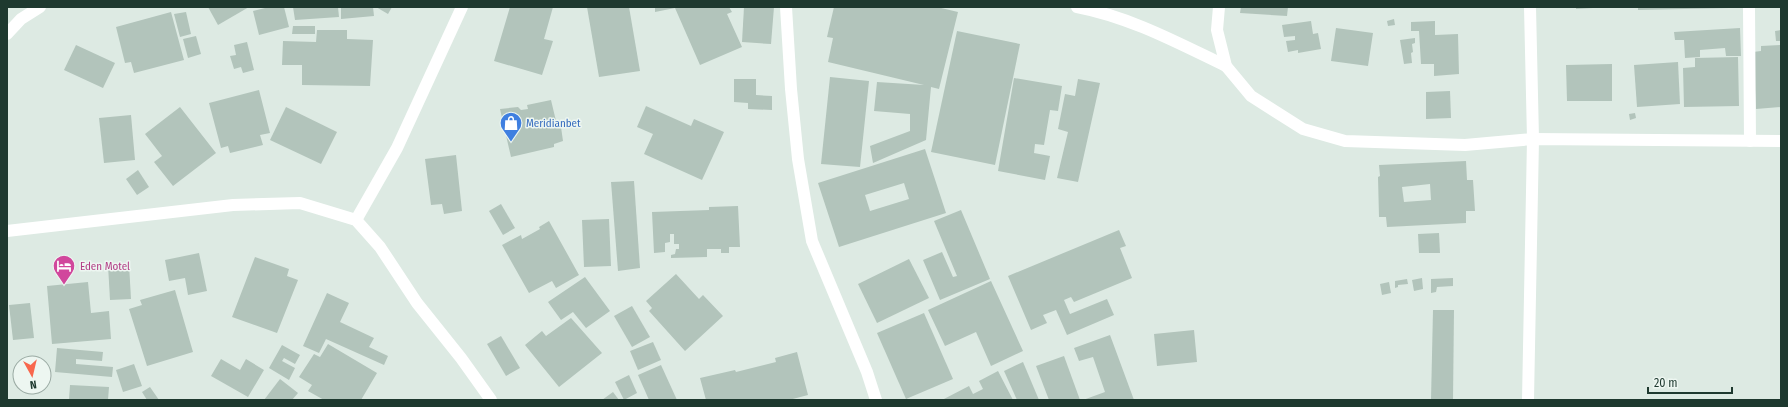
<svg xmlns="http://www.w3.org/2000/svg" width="1788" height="407" viewBox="0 0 1788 407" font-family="'Fira Sans Condensed',sans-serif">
<rect width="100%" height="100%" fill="#ddeae3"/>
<g fill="#b2c4bb" fill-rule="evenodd">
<path d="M208 7H249L218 25Z"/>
<path d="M269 7H284L289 27 259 35 253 11Z"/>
<path d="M293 7H338L339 17 295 20Z"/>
<path d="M341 7H373L374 16 341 19Z"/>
<path d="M376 7H392L388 14Z"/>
<path d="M510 7H553L544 39 553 41 542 75 494 61Z"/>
<path d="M587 7H629L640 71 599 77Z"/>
<path d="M655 7H675V8L655 12Z"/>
<path d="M678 7H729L732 12 727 14 742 47 700 65 675 8Z"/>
<path d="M744 7H774L771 44 742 42Z"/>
<path d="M834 7H937L958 12 939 89 931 87 926 140 873 163 870 146 910 131V114L874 111 877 82 924 85 828 62 833 38 827 37Z"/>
<path d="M1241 7H1288L1287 16 1240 13Z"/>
<path d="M1576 7H1593V8L1576 9Z"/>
<path d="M1638 7H1729V8L1638 10Z"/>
<path d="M171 12 184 60 134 73 131 62 125 63 116 27Z"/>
<path d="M186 12 191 34 180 37 174 14Z"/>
<path d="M1394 19 1395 25 1388 26 1387 21Z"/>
<path d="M1311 21 1313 34 1318 33 1321 49 1298 53V50L1288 52 1286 41 1295 40V36L1284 37 1282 25Z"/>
<path d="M1435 21V35L1458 34 1459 74 1434 76V64H1421L1419 31H1411V22Z"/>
<path d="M293 26H315V34H292Z"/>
<path d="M1336 28 1373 33 1368 66 1331 61Z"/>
<path d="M1740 28 1741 56H1726L1725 48 1700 50V57L1685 58 1684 40H1675L1674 32Z"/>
<path d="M317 30H347V39L373 40 370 86 302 85V65H282L283 41 316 42Z"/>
<path d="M1781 30V41H1776L1775 31Z"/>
<path d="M957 31 1020 44 995 165 931 152Z"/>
<path d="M196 36 201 54 188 58 183 39Z"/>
<path d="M1415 38V43L1412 44 1413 52 1411 53 1412 63 1404 64 1400 40Z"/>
<path d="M247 42 254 70 243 73 241 67 234 69 230 56 236 55 234 45Z"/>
<path d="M76 45 115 63 103 88 64 70Z"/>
<path d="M1780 45 1781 107 1756 109 1753 52 1761 51V46Z"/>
<path d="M1738 57 1739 106 1684 107 1683 68 1695 67V58Z"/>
<path d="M1678 62 1680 104 1637 107 1634 65Z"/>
<path d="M1612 64V101H1567L1566 65Z"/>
<path d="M830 77 869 81 860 167 821 164Z"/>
<path d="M1014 78 1062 86 1058 111 1050 110 1044 145 1035 144 1034 153 1050 156 1045 180 998 171Z"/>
<path d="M734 79H756V95L772 96V110L748 109V103L734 102Z"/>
<path d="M1078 79 1100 83 1078 182 1057 178 1068 132 1058 129 1065 94 1075 96Z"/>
<path d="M259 90 270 133 260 135 263 145 230 153 228 146 221 148 209 103Z"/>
<path d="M1450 91 1451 118 1426 119V92Z"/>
<path d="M551 100 556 121 560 120 563 141 554 144V147L511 157 500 109 518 107 521 110 528 109 527 105Z"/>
<path d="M646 106 691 126 694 119 724 132 702 180 644 154 653 134 637 127Z"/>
<path d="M180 107 216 153 173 186 154 162 162 156 145 134Z"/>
<path d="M286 107 337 132 321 164 270 140Z"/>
<path d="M1635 113 1636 118 1630 120 1629 114Z"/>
<path d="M131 115 135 160 104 163 99 118Z"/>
<path d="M925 149 946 213 839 247 818 183ZM904 183 909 199 870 211 865 195Z"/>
<path d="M456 155 462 211 444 214 442 204 431 205 425 159Z"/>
<path d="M1466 161 1467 180H1473L1475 211H1466V223L1387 227 1386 217H1379L1378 177 1380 176 1379 165ZM1430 184 1431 200 1404 202 1402 187Z"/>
<path d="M138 170 149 187 137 195 126 179Z"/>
<path d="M634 181 640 268 618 271 611 182Z"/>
<path d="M501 204 515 228 503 235 489 211Z"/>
<path d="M738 206 740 247H729V253H721V249H707V257L671 258V255L675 254 676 249H679V244H674V234H670V242L665 243V252L654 253 652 212 709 210V207Z"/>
<path d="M961 210 990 279 940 300 923 260 942 252 953 277 957 276 934 221Z"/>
<path d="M609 219 611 266 584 267 582 220Z"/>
<path d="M549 221 579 275 556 288 552 281 529 293 502 245 521 235 522 239 540 229 539 227Z"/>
<path d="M1119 230 1126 246 1120 248 1132 278 1074 302 1071 297 1064 300 1070 314 1107 299 1114 315 1067 335 1056 310 1043 315 1047 323 1031 330 1008 276Z"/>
<path d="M1439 233 1440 253H1419L1418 234Z"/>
<path d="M199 253 207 291 188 295 185 278 169 281 165 260Z"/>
<path d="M255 257 289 269 287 276 298 280 277 333 232 317Z"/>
<path d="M909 259 929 298 877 323 858 284Z"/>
<path d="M129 264 131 299 110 300 108 265Z"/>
<path d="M676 274 699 299 703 295 723 316 685 351 649 311 652 308 646 301Z"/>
<path d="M585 277 610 311 586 328 573 312 561 320 548 302Z"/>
<path d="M1422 278 1423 289 1414 291 1412 280Z"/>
<path d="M1453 278V286L1437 287 1436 292 1431 293V279Z"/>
<path d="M1407 279 1408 284 1398 285V287L1395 288V281Z"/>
<path d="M991 281 1023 351 991 366 976 332 945 346 928 310Z"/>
<path d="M88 282 91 313 109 311 111 339 52 344 47 286Z"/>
<path d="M1389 282 1391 293 1382 295 1380 284Z"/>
<path d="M175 290 193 352 147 366 129 309 142 305 140 300Z"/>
<path d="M327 293 349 303 340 322 374 338 369 347 388 356 384 365 326 339 319 353 303 346Z"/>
<path d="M30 303 34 338 13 340 9 305Z"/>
<path d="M632 306 650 337 632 347 614 316Z"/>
<path d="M1433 310H1454L1453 400H1431Z"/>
<path d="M924 313 953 379 906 399 877 333Z"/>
<path d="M571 318 602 353 559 387 525 345 542 331 546 336Z"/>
<path d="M1194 330 1197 362 1157 366 1154 334Z"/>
<path d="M1110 335 1134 400H1083L1105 392 1093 357 1079 361 1074 348Z"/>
<path d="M501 336 520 368 506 376 487 344Z"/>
<path d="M653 342 661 360 638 370 630 351Z"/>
<path d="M328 344 377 373 361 400H324L308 391 312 385 299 377 314 354 320 357Z"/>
<path d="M282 345 300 355 295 364 284 358 282 361 295 368 289 380 269 368Z"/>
<path d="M57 348 103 352 102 361 76 359V364L113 367 112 377 55 372Z"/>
<path d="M797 352 808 395 789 400H706L700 378 735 370 736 372 776 362 775 358Z"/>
<path d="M1064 356 1080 400H1049L1036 366Z"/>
<path d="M221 359 240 370 246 359 264 370 248 397 211 376Z"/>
<path d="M1023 362 1039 400H1017L1004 371Z"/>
<path d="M134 364 142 386 123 392 116 370Z"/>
<path d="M661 365 677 400H649L638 375Z"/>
<path d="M998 371 1013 400H942L969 386 973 394 983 389 979 381Z"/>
<path d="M629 375 637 393 624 400 615 382Z"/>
<path d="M280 379 298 393 292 400H264Z"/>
<path d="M70 385 109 387 108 400H69Z"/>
<path d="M150 387 159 400H147L142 392Z"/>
<path d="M613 392 619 400H602Z"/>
</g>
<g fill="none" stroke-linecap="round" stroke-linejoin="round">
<g stroke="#fff" stroke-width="12">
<path d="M786 7 791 89 798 159 812 241 867 372 876 400"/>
<path d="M1077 7C1130 17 1178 43 1226 66"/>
<path d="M1219 7 1217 30 1226 66 1251 96 1303 129 1345 141 1465 145 1533 139 1781 141"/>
<path d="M1749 7 1750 141"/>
<path d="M7 34 21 19 40 7"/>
<path d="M356 220 397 148 462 7"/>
<path d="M7 231 233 205 300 203 356 220 380 247 417 303 461 358 491 400"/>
<path d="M1528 400 1533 139 1530 7"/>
</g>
</g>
<defs>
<g id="shop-pin" transform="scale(1.15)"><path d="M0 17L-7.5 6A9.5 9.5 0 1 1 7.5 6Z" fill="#3f7fe0" stroke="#edf6f1"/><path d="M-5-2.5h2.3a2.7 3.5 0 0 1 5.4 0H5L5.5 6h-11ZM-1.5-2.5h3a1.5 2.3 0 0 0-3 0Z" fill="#fff"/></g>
<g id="hotel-pin" transform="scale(1.15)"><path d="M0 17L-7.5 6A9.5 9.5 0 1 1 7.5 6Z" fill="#d1479c" stroke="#edf6f1"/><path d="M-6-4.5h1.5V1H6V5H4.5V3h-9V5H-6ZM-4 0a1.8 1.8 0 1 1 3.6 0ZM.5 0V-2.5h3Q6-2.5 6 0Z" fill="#fff"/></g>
</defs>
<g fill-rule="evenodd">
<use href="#shop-pin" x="511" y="123"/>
<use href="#hotel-pin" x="64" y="266"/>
</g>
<g text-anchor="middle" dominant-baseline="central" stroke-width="3" stroke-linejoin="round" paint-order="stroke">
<g font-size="11" fill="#366cbe" stroke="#edf6f1" text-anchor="start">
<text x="526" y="123">Meridianbet</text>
</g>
<g font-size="11" fill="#b23c85" stroke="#edf6f1" text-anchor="start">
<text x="80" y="266">Eden Motel</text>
</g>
</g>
<rect width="1788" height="407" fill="none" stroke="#1e392f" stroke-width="16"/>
<g transform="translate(32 375) rotate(172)"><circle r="19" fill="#edf6f1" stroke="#9aaaa3"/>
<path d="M0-3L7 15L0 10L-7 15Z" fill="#f8674d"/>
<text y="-6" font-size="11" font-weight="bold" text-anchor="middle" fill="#1e392f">N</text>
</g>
<path d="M1648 387v6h84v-6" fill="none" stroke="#1e392f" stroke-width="2"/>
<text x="1654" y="387" font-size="12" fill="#1e392f" stroke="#edf6f1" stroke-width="3" paint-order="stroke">20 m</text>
</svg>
